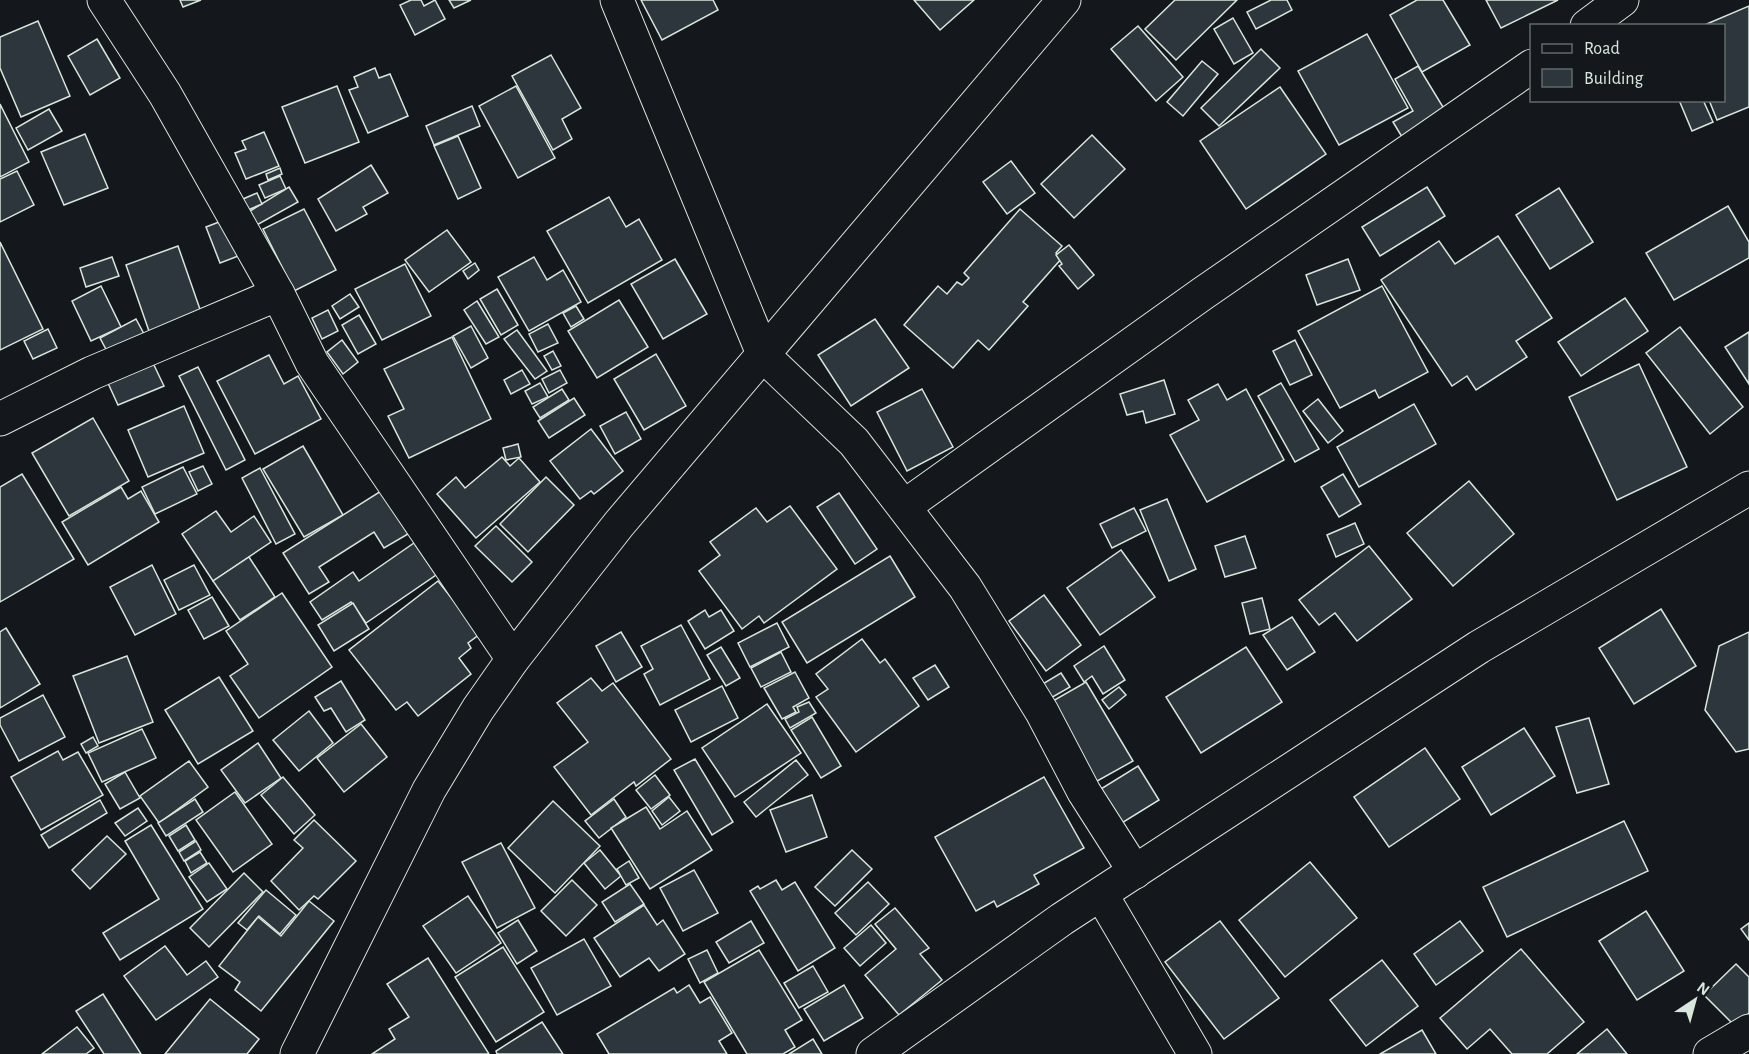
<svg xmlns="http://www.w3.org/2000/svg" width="1749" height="1054" viewBox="0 0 1749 1054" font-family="'Alegreya Sans',sans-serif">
<rect width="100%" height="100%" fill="#14181c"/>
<g fill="#2c363c" stroke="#d8e6dc" stroke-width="1.5">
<path d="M180 0H201L183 7Z"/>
<path d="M411 0H421L424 6 435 0 445 19 415 35 400 5Z"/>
<path d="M449 0H471L454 8Z"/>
<path d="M641 0H713L718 10 662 40Z"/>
<path d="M914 0H974L940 30Z"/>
<path d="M1175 0H1237L1176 60 1145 29Z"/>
<path d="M1271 0H1287L1292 10 1256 29 1247 12Z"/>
<path d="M1417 0H1443L1470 45 1422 72 1390 15Z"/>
<path d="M1486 0H1558L1501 28Z"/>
<path d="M1749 6V107L1717 120 1709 100H1724V26H1702Z"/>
<path d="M1233 18 1253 53 1234 64 1214 29Z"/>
<path d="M38 21 70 96 21 117 0 68V37Z"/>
<path d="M1138 26 1183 77 1156 101 1111 49Z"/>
<path d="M1367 34 1408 108 1339 145 1298 71Z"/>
<path d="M97 39 120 78 90 95 68 56Z"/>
<path d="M1261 49 1280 68 1219 126 1201 108Z"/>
<path d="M551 55 581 108 562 119 572 139 553 150 512 76Z"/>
<path d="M1202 61 1218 74 1183 116 1167 102Z"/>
<path d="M1418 66 1446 112 1402 137 1393 122 1413 111 1395 79Z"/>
<path d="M375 68 379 78 390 74 408 116 368 133 349 90 358 87 354 77Z"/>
<path d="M337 86 359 142 305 163 282 107Z"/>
<path d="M516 86 555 158 518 178 479 106Z"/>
<path d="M1280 87 1326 154 1246 209 1200 141Z"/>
<path d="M1679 100H1703L1713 122 1692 131Z"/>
<path d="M0 104 29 162 0 177Z"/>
<path d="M472 106 480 126 434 145 426 126Z"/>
<path d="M49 109 62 131 28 150 16 128Z"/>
<path d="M264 132 279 166 246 179 235 153 246 149 242 141Z"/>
<path d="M85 134 108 188 64 205 41 152Z"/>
<path d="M1092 135 1125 169 1074 218 1041 184Z"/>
<path d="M458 136 481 188 458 199 434 146Z"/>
<path d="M1011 161 1035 193 1007 214 983 182Z"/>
<path d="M371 165 388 193 363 207 367 214 336 231 318 199Z"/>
<path d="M280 168 282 174 268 180 266 174Z"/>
<path d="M17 171 34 205 0 222V179Z"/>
<path d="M280 176 286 189 265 198 259 185Z"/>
<path d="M289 187 298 202 255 226 247 213Z"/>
<path d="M1427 187 1445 216 1380 256 1362 227Z"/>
<path d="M1559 188 1593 242 1550 269 1516 215Z"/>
<path d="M257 193 262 204 248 210 243 199Z"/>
<path d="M609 197 626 227 639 219 662 260 588 303 547 231Z"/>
<path d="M1728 206 1749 242V258L1674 300 1646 253Z"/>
<path d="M304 209 336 270 294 291 263 229Z"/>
<path d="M1020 209 1062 246 1056 253 1062 258 1023 302 1028 306 989 350 978 340 953 368 904 325 938 286 947 294 957 282 962 285 969 278 964 273Z"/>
<path d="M232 217 246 253 220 263 206 227Z"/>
<path d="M447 230 471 262 429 292 405 260Z"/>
<path d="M1498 236 1552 318 1516 341 1527 357 1476 390 1467 376 1452 386 1381 280 1439 241 1455 264Z"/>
<path d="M0 242 43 329 0 350Z"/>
<path d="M1069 245 1094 275 1078 289 1059 266 1062 264 1056 255Z"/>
<path d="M178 246 202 315 150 334 126 265Z"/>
<path d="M112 257 119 276 86 287 80 268Z"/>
<path d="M534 257 547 280 563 270 581 302 529 331 498 277Z"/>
<path d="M675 259 707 314 663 339 631 284Z"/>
<path d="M1348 259 1360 290 1317 305 1306 275Z"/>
<path d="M475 263 479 270 468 279 463 271Z"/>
<path d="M405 264 431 316 382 340 355 289Z"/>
<path d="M101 286 121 327 91 341 72 301Z"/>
<path d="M1382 286 1428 372 1379 398 1375 390 1340 408 1298 331Z"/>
<path d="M497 289 518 325 501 335 480 299Z"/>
<path d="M350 294 359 307 340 319 332 306Z"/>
<path d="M1625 298 1648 331 1581 376 1558 342Z"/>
<path d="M619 300 648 347 597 378 568 331Z"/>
<path d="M477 301 499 337 486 344 464 310Z"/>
<path d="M576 306 584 319 571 327 563 313Z"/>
<path d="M328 310 338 331 322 339 312 318Z"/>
<path d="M359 315 376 344 358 354 342 325Z"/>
<path d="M136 319 144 334 108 353 100 338Z"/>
<path d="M875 319 909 368 851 406 818 355Z"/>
<path d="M548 324 558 343 538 352 529 334Z"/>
<path d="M471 326 488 358 471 368 453 336Z"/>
<path d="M1680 327 1743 407 1710 434 1646 353Z"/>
<path d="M48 329 57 348 33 359 24 341Z"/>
<path d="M517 330 547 371 535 379 504 339Z"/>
<path d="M1749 332V384L1725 347Z"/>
<path d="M452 337 491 419 409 458 388 416 404 409 384 369Z"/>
<path d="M342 340 358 362 343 374 327 352Z"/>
<path d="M1295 340 1312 375 1290 385 1273 351Z"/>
<path d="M553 351 561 366 552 370 544 356Z"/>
<path d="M656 354 686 406 644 430 614 379Z"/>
<path d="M269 355 284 384 298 376 321 419 255 454 217 381Z"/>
<path d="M152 361 164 386 118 405 107 381Z"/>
<path d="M1639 364 1687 467 1617 500 1569 397Z"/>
<path d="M198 367 245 460 226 470 179 376Z"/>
<path d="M522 370 530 384 511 394 504 380Z"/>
<path d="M560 370 567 383 549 393 542 379Z"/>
<path d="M1164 380 1175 414 1146 423 1143 411 1127 415 1120 394Z"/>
<path d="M540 383 548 397 532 404 525 391Z"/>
<path d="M1281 383 1319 449 1295 462 1258 396Z"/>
<path d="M1218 384 1227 400 1246 389 1284 460 1207 502 1170 435 1199 420 1188 400Z"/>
<path d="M562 389 569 400 540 418 533 407Z"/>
<path d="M922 389 953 447 907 471 877 412Z"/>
<path d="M574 398 585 415 549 438 538 421Z"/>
<path d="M1318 399 1343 431 1328 443 1303 411Z"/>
<path d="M1414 404 1436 444 1359 487 1337 447Z"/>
<path d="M184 406 204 453 148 477 128 430Z"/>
<path d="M626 412 641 439 615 454 600 426Z"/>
<path d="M93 418 129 481 69 516 32 453Z"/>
<path d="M591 429 623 471 594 494 591 491 580 499 550 461Z"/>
<path d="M518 444 521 457 506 460 503 448Z"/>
<path d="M303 446 343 515 304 537 263 469Z"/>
<path d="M502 457 510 466 519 458 540 482 476 538 437 494 456 477 465 488Z"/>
<path d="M203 466 212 484 198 491 189 472Z"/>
<path d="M183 467 197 494 155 514 142 487Z"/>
<path d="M260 468 295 534 276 544 242 478Z"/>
<path d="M22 474 74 559 0 602V487Z"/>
<path d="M1343 474 1361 504 1339 517 1321 487Z"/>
<path d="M546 477 574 505 528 552 500 524Z"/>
<path d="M1469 481 1514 534 1453 586 1407 533Z"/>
<path d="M121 487 128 499 141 491 159 522 88 565 62 522Z"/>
<path d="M381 491 408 534 384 548 374 532 319 567 329 582 309 594 283 553Z"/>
<path d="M839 493 877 549 855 564 817 507Z"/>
<path d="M1167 499 1196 569 1169 581 1140 510Z"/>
<path d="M790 506 837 569 764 623 759 616 742 629 699 571 720 555 710 542 756 508 767 522Z"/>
<path d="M1134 508 1146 531 1112 548 1100 524Z"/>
<path d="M216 511 231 532 254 516 271 542 213 581 182 534Z"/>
<path d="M1355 523 1364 544 1336 557 1327 535Z"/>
<path d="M496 526 532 562 512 582 475 546Z"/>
<path d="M1245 536 1256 568 1225 577 1215 546Z"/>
<path d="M414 543 436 575 366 623 351 602 322 620 310 602 353 572 359 581Z"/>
<path d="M1369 546 1412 599 1357 641 1335 613 1319 625 1299 600Z"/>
<path d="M1121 550 1155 597 1100 635 1067 588Z"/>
<path d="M890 556 915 597 807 663 782 622Z"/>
<path d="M249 557 275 597 240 620 213 581Z"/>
<path d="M152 565 176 614 135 635 110 587Z"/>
<path d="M194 565 210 595 179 610 164 580Z"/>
<path d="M438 581 480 634 468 643 471 648 459 658 471 674 418 716 407 702 396 710 349 650Z"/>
<path d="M282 593 332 667 259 718 230 676 248 664 226 631Z"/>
<path d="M1044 595 1081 645 1046 671 1009 621Z"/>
<path d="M212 597 229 626 204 639 188 610Z"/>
<path d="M1262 598 1270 629 1250 634 1242 603Z"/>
<path d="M353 603 369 629 334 651 318 625Z"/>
<path d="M1661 609 1696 666 1634 704 1599 648Z"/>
<path d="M705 610 709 617 721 610 734 631 705 649 688 621Z"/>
<path d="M1292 617 1315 652 1287 670 1263 635Z"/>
<path d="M777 623 789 647 750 667 738 643Z"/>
<path d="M681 625 710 679 660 705 644 674 653 669 641 646Z"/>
<path d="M6 628 40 684 0 708V632Z"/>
<path d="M621 632 642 667 616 682 596 646Z"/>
<path d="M1749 632V749L1736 752 1705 710 1719 646Z"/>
<path d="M862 639 880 663 885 659 919 706 856 752 816 697 828 689 816 674Z"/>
<path d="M1104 646 1125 680 1103 694 1092 676 1084 682 1074 666Z"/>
<path d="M721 647 740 678 726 686 707 655Z"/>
<path d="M1246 647 1282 702 1201 753 1166 697Z"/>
<path d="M781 652 791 672 761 687 751 668Z"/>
<path d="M127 656 153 722 99 743 73 676Z"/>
<path d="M935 665 949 687 928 700 913 678Z"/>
<path d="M795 672 809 698 793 707 796 712 782 719 764 688Z"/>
<path d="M1061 673 1070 687 1044 702 1036 688Z"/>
<path d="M219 677 253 731 198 764 165 710Z"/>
<path d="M591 678 602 691 613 683 671 759 636 786 634 782 591 815 554 767 588 742 557 703Z"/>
<path d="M341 681 365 720 346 732 331 708 324 711 315 697Z"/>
<path d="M1086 682 1133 761 1090 785 1044 706Z"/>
<path d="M722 686 738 718 691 742 675 710Z"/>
<path d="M1119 687 1126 695 1109 709 1102 700Z"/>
<path d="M43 695 65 737 19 761 0 725V718Z"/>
<path d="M809 702 816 713 790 728 785 719 799 712 797 707Z"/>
<path d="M767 704 801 753 735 797 702 748Z"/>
<path d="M309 711 333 743 299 771 273 740Z"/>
<path d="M812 717 841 766 821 778 791 730Z"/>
<path d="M1589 718 1609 784 1577 793 1556 727Z"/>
<path d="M361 724 387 757 344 792 317 758Z"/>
<path d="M1524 728 1555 776 1491 815 1462 767Z"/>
<path d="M142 729 156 758 102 782 88 753Z"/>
<path d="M93 737 98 746 86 753 81 744Z"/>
<path d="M258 743 281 778 245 803 221 770Z"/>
<path d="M1425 748 1460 799 1389 847 1354 797Z"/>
<path d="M58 751 63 760 78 752 103 795 41 830 11 777Z"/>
<path d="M695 759 733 822 712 835 674 770Z"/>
<path d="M796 760 808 775 756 817 744 802Z"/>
<path d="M189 761 208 787 159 823 140 796Z"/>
<path d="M1138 766 1159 800 1117 826 1096 792Z"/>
<path d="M125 772 140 798 120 809 105 784Z"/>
<path d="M655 775 670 795 651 809 636 790Z"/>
<path d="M283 777 315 815 294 834 261 795Z"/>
<path d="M1044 777 1084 848 1034 875 1039 884 997 907 994 901 976 911 935 837Z"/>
<path d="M235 792 272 844 233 872 196 820Z"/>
<path d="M812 795 827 837 786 852 770 810Z"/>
<path d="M669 797 680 811 662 825 652 811Z"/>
<path d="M195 799 203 812 166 836 158 823Z"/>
<path d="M614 799 626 817 599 838 585 821Z"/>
<path d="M100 800 107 813 49 848 41 835Z"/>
<path d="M553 801 600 846 555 893 508 848Z"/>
<path d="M646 807 660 829 687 811 712 850 650 889 611 828Z"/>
<path d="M138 808 147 821 125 836 115 823Z"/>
<path d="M314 820 356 861 318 899 314 896 299 910 271 881 303 848 294 840Z"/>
<path d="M1624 821 1648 871 1507 937 1483 887Z"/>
<path d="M151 825 203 909 120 960 103 933 159 899 125 841Z"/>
<path d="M186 825 195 840 178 851 169 836Z"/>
<path d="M107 836 126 854 90 889 72 870Z"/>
<path d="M196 841 201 850 184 861 179 852Z"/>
<path d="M501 843 535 908 497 928 462 862Z"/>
<path d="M600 850 621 876 605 889 584 863Z"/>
<path d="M852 850 872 869 835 906 815 887Z"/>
<path d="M200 852 207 863 191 873 185 861Z"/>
<path d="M629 861 639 878 626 885 617 869Z"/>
<path d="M1310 862 1357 918 1285 977 1239 920Z"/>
<path d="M209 863 227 889 207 902 189 877Z"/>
<path d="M694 870 718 913 683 931 660 888Z"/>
<path d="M244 873 263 892 209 947 190 928Z"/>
<path d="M572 880 597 905 566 936 541 911Z"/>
<path d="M776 880 782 890 795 882 835 948 798 971 750 891 758 886 760 889Z"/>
<path d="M868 882 889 904 856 935 835 913Z"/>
<path d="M630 884 644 904 615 922 602 902Z"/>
<path d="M266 890 296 915 280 934 259 916 247 930 238 923Z"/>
<path d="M468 896 501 943 456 973 423 926Z"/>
<path d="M309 901 334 921 261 1011 235 990 240 982 219 966 258 917 281 936Z"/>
<path d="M644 905 657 925 663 920 685 954 659 971 649 958 620 977 594 938Z"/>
<path d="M895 908 929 948 920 954 942 980 899 1015 865 975 896 949 875 924Z"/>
<path d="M1646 911 1684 971 1637 1000 1599 941Z"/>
<path d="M518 920 537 951 517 964 498 933Z"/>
<path d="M751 921 764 943 729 963 716 942Z"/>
<path d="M1220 921 1279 998 1224 1039 1165 962Z"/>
<path d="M1460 921 1483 951 1436 985 1414 954Z"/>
<path d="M1749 923V940L1741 929Z"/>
<path d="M871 925 886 943 860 966 844 948Z"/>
<path d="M584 939 611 986 557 1015 531 968Z"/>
<path d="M165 946 187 975 206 961 218 977 156 1020 124 976Z"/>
<path d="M503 947 544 1012 496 1042 455 977Z"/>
<path d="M1521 949 1584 1022 1547 1054H1512L1490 1029 1467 1049 1440 1018Z"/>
<path d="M707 950 718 973 700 983 688 959Z"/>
<path d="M759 950 802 1020 785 1030 795 1047 783 1054H747L704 982Z"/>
<path d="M428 958 489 1054H372L395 1039 389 1029 409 1017 387 984Z"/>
<path d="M1382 960 1418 1006 1366 1046 1330 1000Z"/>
<path d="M1736 964 1749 977V1013L1735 1026 1704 995Z"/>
<path d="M813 966 828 992 799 1008 784 983Z"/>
<path d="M689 985 700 1003 710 997 732 1033 719 1041 727 1054H609L597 1034 674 988 677 993Z"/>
<path d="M844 985 863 1018 824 1041 804 1009Z"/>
<path d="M103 994 141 1054H104L76 1011Z"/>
<path d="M210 999 259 1039 247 1054H165Z"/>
<path d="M542 1022 563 1054H497L496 1051Z"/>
<path d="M77 1027 94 1048 86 1054H42Z"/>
<path d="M1607 1029 1627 1054H1577Z"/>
<path d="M1422 1030 1436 1054H1380Z"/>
<path d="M813 1039 822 1054H789Z"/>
</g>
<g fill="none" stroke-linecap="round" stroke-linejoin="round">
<g stroke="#d8e6dc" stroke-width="35">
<g id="minor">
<path d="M104 0 165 94 278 294"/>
<path d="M617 0 764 356 854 442 965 587 1042 712 1084 792 1135 872"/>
<path d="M1587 26 1622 0"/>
<path d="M0 419 92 373 278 294 312 363 513 659"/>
<path d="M905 506 1202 294 1532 66"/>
<path d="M1101 894 1195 1054"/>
<path d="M873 1054 1062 919 1479 647 1749 488"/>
<path d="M1710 1054 1749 1031"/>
</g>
</g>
<g stroke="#d8e6dc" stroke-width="35">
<path id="secondary" d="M297 1054 429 790 478 709 513 659 619 524 1064 0"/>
</g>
<use href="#minor" stroke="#14181c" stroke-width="33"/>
<use href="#secondary" stroke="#14181c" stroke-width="33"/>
</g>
<rect x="1530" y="24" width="195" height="78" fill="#14181c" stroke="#626a69" stroke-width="1.5"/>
<rect x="1542" y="44" width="30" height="9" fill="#14181c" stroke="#626a69" stroke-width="1.5"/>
<text x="1584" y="54" font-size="18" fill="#d8e6dc">Road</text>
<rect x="1542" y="69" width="30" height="18" fill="#2c363c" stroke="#626a69" stroke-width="1.5"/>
<text x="1584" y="84" font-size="18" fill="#d8e6dc">Building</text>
<g transform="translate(1695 1000) rotate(36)" stroke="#14181c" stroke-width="4.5" paint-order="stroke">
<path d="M0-4.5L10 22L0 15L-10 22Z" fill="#d8e6dc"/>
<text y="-9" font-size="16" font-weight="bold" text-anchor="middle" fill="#d8e6dc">N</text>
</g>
</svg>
